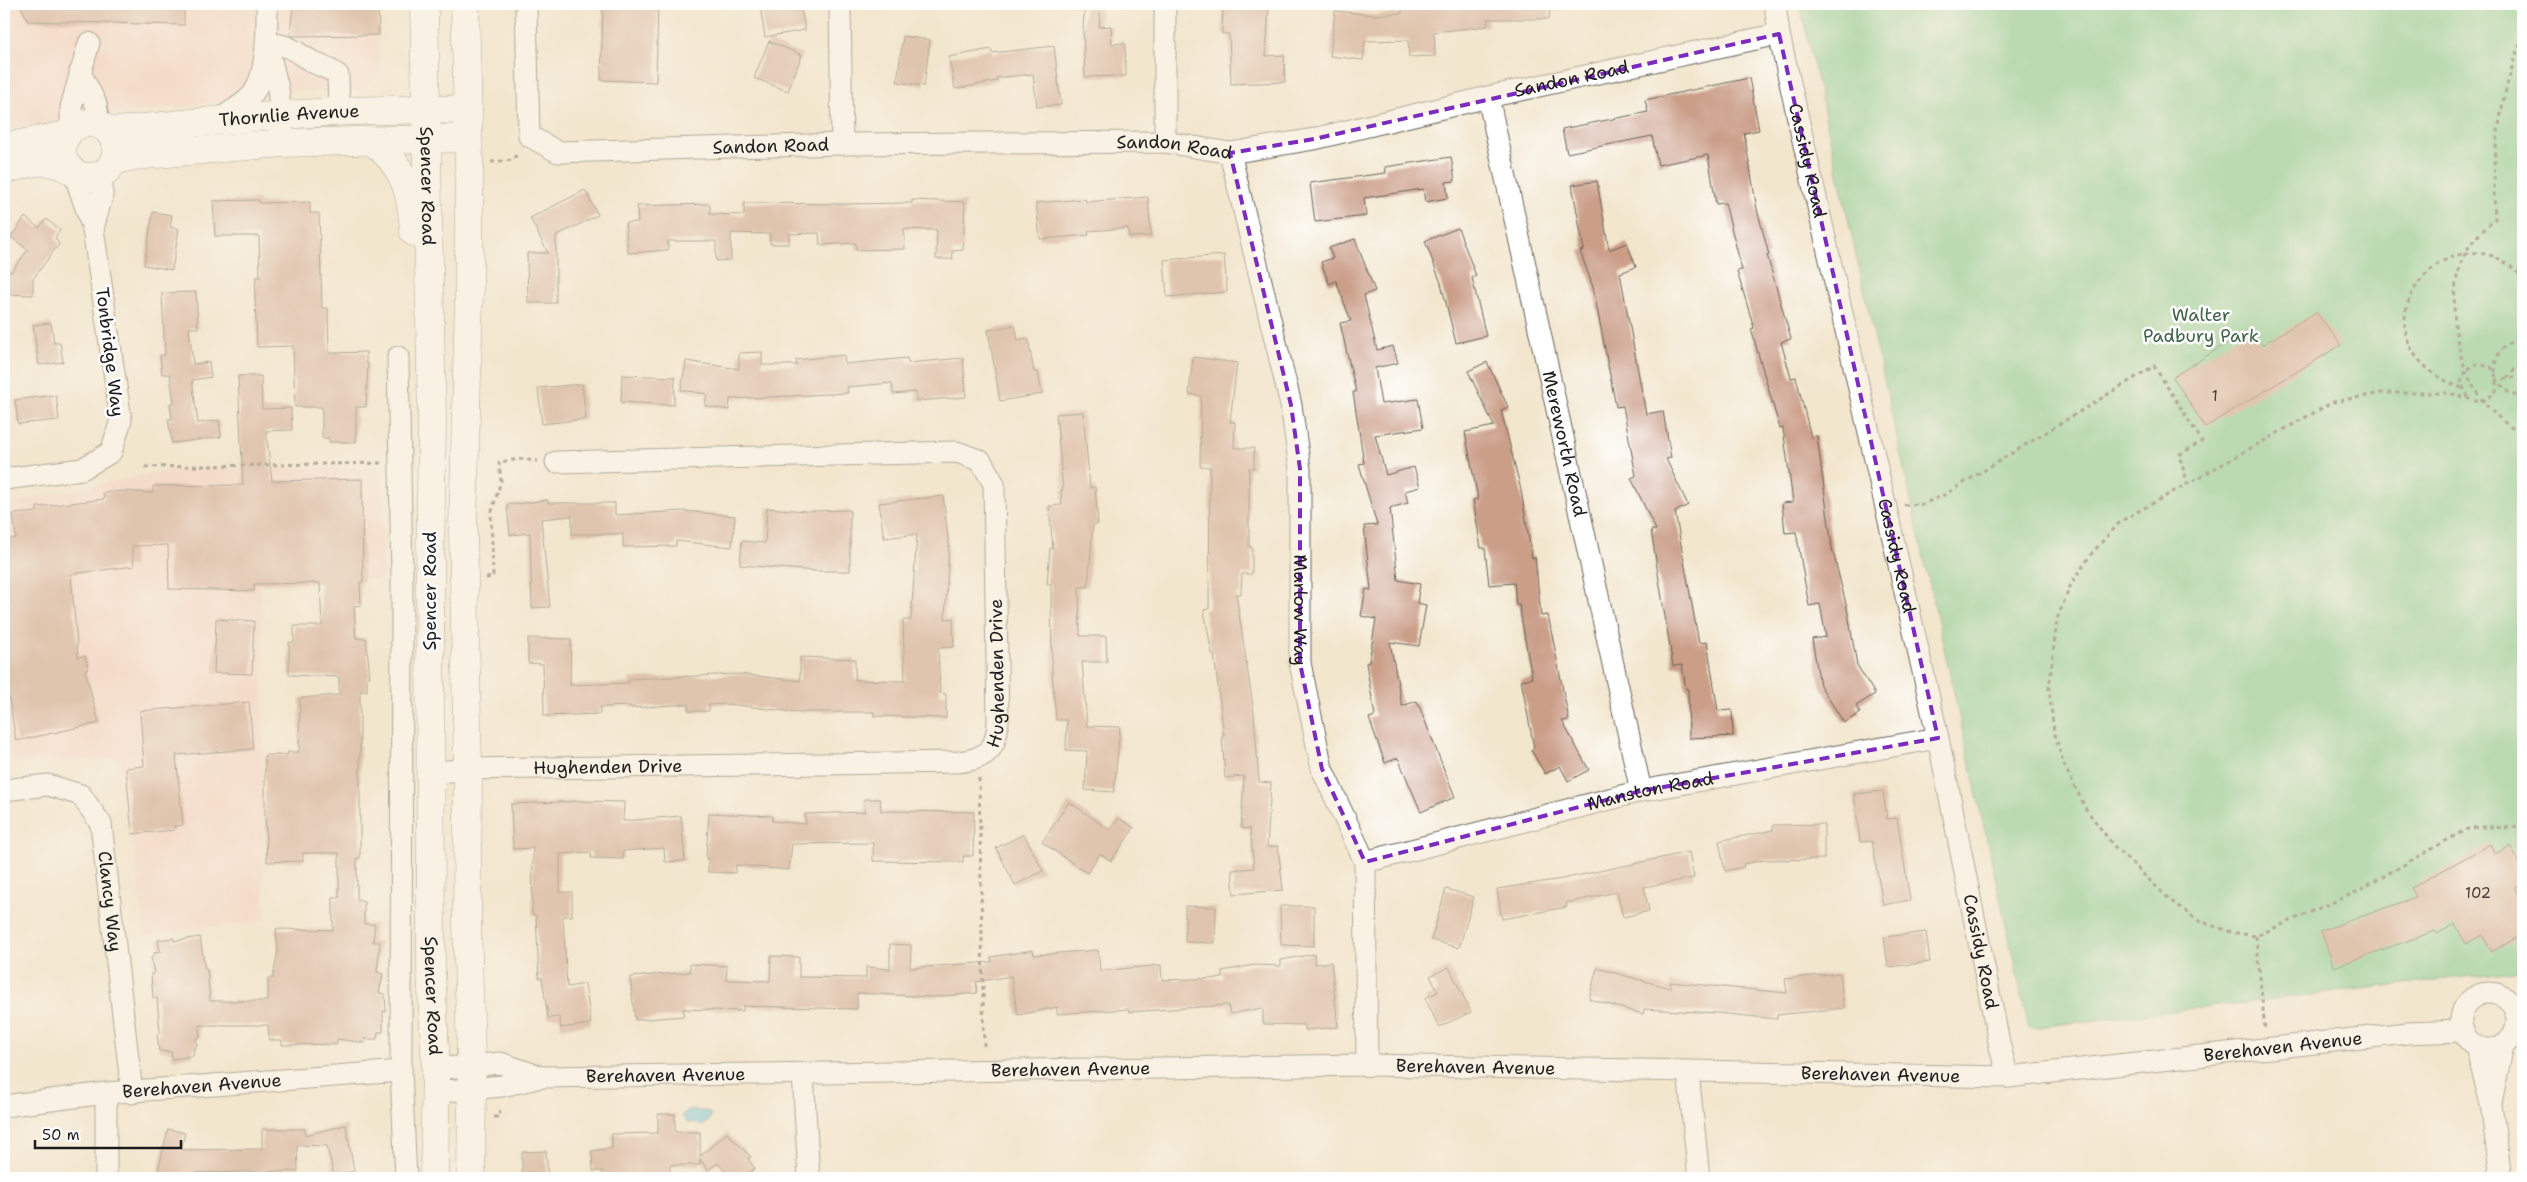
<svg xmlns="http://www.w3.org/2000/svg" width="2527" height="1182" viewBox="0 0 2527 1182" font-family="'Shantell Sans',sans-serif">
<rect width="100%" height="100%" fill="#fff"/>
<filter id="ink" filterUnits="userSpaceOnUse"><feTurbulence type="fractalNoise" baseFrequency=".02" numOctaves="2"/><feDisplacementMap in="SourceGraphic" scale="10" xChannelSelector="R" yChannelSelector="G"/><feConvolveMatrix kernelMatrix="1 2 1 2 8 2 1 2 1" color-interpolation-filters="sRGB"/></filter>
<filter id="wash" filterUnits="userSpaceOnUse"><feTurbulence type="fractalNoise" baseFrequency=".0096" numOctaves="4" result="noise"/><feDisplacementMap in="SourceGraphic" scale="20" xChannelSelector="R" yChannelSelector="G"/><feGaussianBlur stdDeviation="1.12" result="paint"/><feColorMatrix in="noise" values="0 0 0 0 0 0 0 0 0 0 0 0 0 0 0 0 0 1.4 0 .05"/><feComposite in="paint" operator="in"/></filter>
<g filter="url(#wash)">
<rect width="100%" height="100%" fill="#f2e6cd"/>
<g fill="#f7d1c6">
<path d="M4 4H378L379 76 361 90 292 91 4 130Z"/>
<path d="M383 467V578L262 583 264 921 146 935 120 759 11 761 4 693V505L171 469Z"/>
</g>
<path fill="#79cd90" stroke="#4a7456" d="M1800 4H2523V970L2029 1028Z"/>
<path fill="#54bfd0" stroke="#386e76" d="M687 1110 707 1111 711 1114 709 1121 702 1126 695 1122 688 1123 682 1116Z"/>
<g id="blocks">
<g fill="#cb9e88">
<path d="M20 4H184V25L28 21Z"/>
<path d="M293 4H378L379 35 293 36 290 35Z"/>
<path d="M603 4H658L656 82 601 80Z"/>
<path d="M779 4H800L805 30 765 37 760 7Z"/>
<path d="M1085 4H1101L1099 27 1111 26 1112 44 1125 43 1126 76 1085 77 1083 28Z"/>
<path d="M1223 4H1269L1266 56 1284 55 1285 82 1231 84 1229 34H1222Z"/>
<path d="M1444 4H1550L1549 19H1487L1488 26 1434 32 1435 56 1409 57 1408 40 1365 41 1363 60 1330 56 1335 11 1374 15 1402 13V7L1445 6Z"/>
<path d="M903 36 930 40 924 86 897 82Z"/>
<path d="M769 41 802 55 788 91 754 78Z"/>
<path d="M1054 46 1061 105 1037 107 1033 74 996 78 997 81 955 89 949 57 991 49 992 53Z"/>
<path d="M1749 78 1759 130 1744 133 1757 209 1769 255H1767L1791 339 1781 342 1791 378 1796 377 1811 437 1817 436 1832 548 1847 608 1857 665 1875 694 1856 706 1860 713 1844 723 1820 685 1812 639 1826 637 1820 604 1809 606 1796 532 1785 533 1782 503 1793 502 1783 428 1780 429 1751 329 1754 328 1737 271 1742 270 1725 203 1716 204 1708 155 1658 165 1652 136 1567 153 1562 129 1648 112 1645 100Z"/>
<path d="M1451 157 1455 181 1446 182 1448 198 1425 202 1423 189 1364 198 1366 216 1315 222 1310 183 1386 173 1385 167Z"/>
<path d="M1597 181 1609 250 1627 243 1636 267 1620 273 1646 414 1663 411 1671 458 1666 459 1688 505 1675 512 1699 643 1707 642 1718 711 1732 710 1733 736 1689 738 1688 689H1686L1682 665 1673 666 1651 530H1656L1631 478 1636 476 1623 406 1616 407 1593 287 1580 251 1584 250 1572 185Z"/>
<path d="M585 190 598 215 556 236V303H528L527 253H548L530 218Z"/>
<path d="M1148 197 1151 236 1129 237 1128 228 1088 231 1089 235 1040 239 1036 203 1085 199 1086 202Z"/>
<path d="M259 200V203L310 202V213H319L322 308H328L329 353 366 352V363H368L366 407H356V442H329V438H322V407H295L293 346 257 347 255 295 256 277H260L259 236H215L213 201Z"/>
<path d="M912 200 965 202 963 250 952 251 953 259H936L937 230 904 229 905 249 856 250V243L820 245 819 233 789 234V244H770V234L731 233V260L716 261V241H668V250L628 253 625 223 638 222 637 206 710 204V214L744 215V203L846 204 912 203Z"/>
<path d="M153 212 172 215 170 227 179 229 172 270 144 265Z"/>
<path d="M25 217 39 228 46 219 60 230 55 238 59 244 33 279V295L6 294 7 272H11L28 250 11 237Z"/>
<path d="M1458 228 1476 276 1472 278 1486 336 1456 343 1441 283 1425 241Z"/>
<path d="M1355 239 1375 291 1364 295 1377 350 1393 346 1398 363 1375 368 1381 404 1418 399 1423 428 1375 435 1386 475 1414 467 1420 487 1405 491 1408 503 1390 508 1398 580 1420 584 1417 603 1426 605 1419 646 1390 642 1402 706 1417 701 1455 797 1421 812 1398 758 1385 763 1369 718 1375 716 1366 663 1369 662 1376 619 1361 616 1366 589 1371 590 1364 526 1377 525 1359 464 1364 463 1353 392H1356L1340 323 1351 321 1336 281 1329 284 1321 262 1333 258 1329 248Z"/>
<path d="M1224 255 1227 292 1167 297 1164 260Z"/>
<path d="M196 292 198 328H189L193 364 209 362 211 377 192 380 198 423 219 420 221 437 172 443 168 419H172L170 403H174L170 374H162L160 355H165L162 293Z"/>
<path d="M2316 312 2341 345 2205 427 2173 377 2250 329 2262 345Z"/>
<path d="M51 323 54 343H60L63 362 39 365 33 325Z"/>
<path d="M1015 325 1018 340 1028 338 1034 372H1038L1042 394 1000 401 988 330Z"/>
<path d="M762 352V365H797L796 360 844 355 845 364 907 358 908 363 963 358 966 397 916 401V392L893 394 892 383 847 387 848 393 730 399 729 410 705 406 707 394 681 390 686 361 739 369V353Z"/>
<path d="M1193 357 1237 363 1230 422H1235L1234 448H1254V468H1249V547H1252V574H1242L1241 594H1236L1254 713 1259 782 1271 783 1267 847 1278 846 1283 890 1234 894 1232 870 1254 868 1250 829 1241 828 1244 776 1225 778 1222 736 1224 735 1214 654H1212L1204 610 1209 609 1210 467 1200 466 1201 396 1189 394Z"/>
<path d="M1487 362 1508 407 1501 410 1521 490 1532 558 1535 557 1541 616 1548 615 1569 720 1562 721 1589 770 1568 781 1560 766 1545 774 1531 750 1534 748 1521 680 1532 678 1519 605H1516L1514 583 1489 585 1485 548H1481L1473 500 1478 499 1465 432 1494 426 1468 371Z"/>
<path d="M622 375 675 377 674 405 621 402Z"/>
<path d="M238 376H261L262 409 291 408 292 430 266 431 272 481 362 479 363 582H360L361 605 354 606 356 638H366L370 677H367V691H360V858H357V900L364 902V924H375L373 942H380L377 972 383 974 379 993 385 994 386 1012 383 1011V1032H378L377 1039H364L365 1043 337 1039V1044L282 1045V1040H269L268 1025H199L200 1038H196L197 1047H194L193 1056 172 1059 171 1052 159 1051 157 1034 160 1033 157 998H153L151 974H154L151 957 155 956 154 953 160 952 158 940 174 938V941L200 937 205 969H207L210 1001H268V978H273L278 950 276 929 333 930V898H339V853H303V861L267 862 265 812V755H287L288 752H299L300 698 339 695V677L289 675V642H294V626H322L320 583 254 584V591L169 589 168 545 132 546 134 566 71 574 78 657 85 656 88 669 85 670 99 723 16 741 4 666V540L16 538 13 514 37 512V507L104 499 103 493 122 491 153 493V486L243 485Z"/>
<path d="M582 384 586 419 542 424 538 388Z"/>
<path d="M56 395 59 420 18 424 15 400Z"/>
<path d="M1083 412 1090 488 1095 487 1098 524 1093 525 1088 587H1079L1080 636H1106L1107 662H1082L1087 726 1120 727 1114 792 1085 790 1087 751 1066 750 1067 720H1056L1052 672 1051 584H1047L1050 548 1053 549 1049 506 1062 505 1061 490H1063L1056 414Z"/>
<path d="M943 496 949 545 945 619 953 618 954 647 938 648 940 693 946 694V718L874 716V712H793L728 704 709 705V711H689L688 704 631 708 630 706 600 707V714L544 716 543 664 528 663V638L571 639 570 685 629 683V679L739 674 800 681V657L855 659V680L905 681 903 620H911L917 534 884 538 879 503Z"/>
<path d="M548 500V503H615V515L684 511 735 516 732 547 676 541V546L623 547V534H572V516L541 519 550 607 532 608 530 533 510 535 507 505Z"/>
<path d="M767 508 806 511 850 510V571H816L740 565 742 541 765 543Z"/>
<path d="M216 619 254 621 252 674 214 673Z"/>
<path d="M249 702 253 749 176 755 183 825 174 826 175 830 132 834 126 768 144 766 140 711Z"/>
<path d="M1883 791 1887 819 1897 818 1910 900 1883 905 1872 841 1860 842 1854 794Z"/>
<path d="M864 799H880L881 811 974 812 973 856H963V862L873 861V843L792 844 789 870 736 865 735 873 708 872V858L706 859 709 813 773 816 772 821 806 824 805 814 865 812Z"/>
<path d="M582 801 624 802 623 821 681 816 685 861 665 862 664 848 623 851V859L591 858V852L560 854V892H572V916H563L567 987 585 984 591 1024 561 1028 559 1017 548 1018 542 978H539L536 915H532L533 848 513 849 511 804Z"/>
<path d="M1069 802 1110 830 1119 818 1134 828 1111 861 1100 854 1087 873 1042 842Z"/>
<path d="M1824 824V859L1765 860 1743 864 1744 867 1725 871 1719 841 1773 830V825Z"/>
<path d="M1024 834 1043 871 1015 885 996 848Z"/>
<path d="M2490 844 2495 854 2510 846 2523 870V883L2515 887 2523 902V934L2492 952 2482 935 2466 944 2455 924 2437 934 2435 931 2334 967 2321 931 2416 897 2411 888Z"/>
<path d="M1689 852 1694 878 1644 887 1649 911 1623 917 1617 892 1566 903 1567 907 1502 919 1497 889 1562 879Z"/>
<path d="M1446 889 1474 897 1459 948 1431 940Z"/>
<path d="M1185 906 1216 907 1215 943 1185 942Z"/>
<path d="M1280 906H1314V946L1281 945Z"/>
<path d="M1926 932 1930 962 1888 967 1884 937Z"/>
<path d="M890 944 911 945 910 968 992 962 991 957 1033 950 1034 955 1098 950 1100 971 1161 965 1162 980 1223 978 1222 971 1254 965 1281 966V960L1314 954 1315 964 1331 962 1338 1027 1305 1030V1025L1263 1024V1008L1230 1014 1228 1005 1129 1012 1128 1009 1057 1014V1007L1018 1015 1011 976 976 982 977 993 932 997 857 993V1009L743 1006V1011L683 1009 684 1016 635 1020 630 977 690 972V964L727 966 726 980 770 981 771 956 799 957V977L866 978V967L890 969Z"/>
<path d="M1449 967 1471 1012 1439 1027 1425 998 1438 992 1430 976Z"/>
<path d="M1597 968 1670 988V982L1787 993 1785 979 1840 973 1844 1008 1777 1015V1019L1717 1013 1644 1009 1643 1014 1589 999Z"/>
<path d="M658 1114H675V1132H700V1156L727 1133 751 1157 748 1159 755 1168 743 1178H731L718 1163 708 1170 700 1159V1165H670V1178H603V1171H593L592 1151 612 1148V1134L658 1133Z"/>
<path d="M346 1125 354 1171 334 1176 327 1146 297 1145 298 1171 185 1173 184 1178H160L161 1172 158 1171 168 1129 185 1133 181 1150 262 1149V1129H305V1135Z"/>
<path d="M546 1151 548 1178H522V1152Z"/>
</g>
</g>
</g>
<g filter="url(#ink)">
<use href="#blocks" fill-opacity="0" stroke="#67635a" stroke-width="1"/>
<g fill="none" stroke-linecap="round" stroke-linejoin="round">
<g stroke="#67635a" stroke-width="23">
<g id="minor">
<path id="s1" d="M526 4 529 136 558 152 842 144 1165 142 1230 153 1314 139 1488 97 1779 34"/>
<path d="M840 4 842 144"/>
<path id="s2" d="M1775 4 1779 34 1938 738 2000 1047 2008 1077"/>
<path d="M266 43C290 44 295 52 313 62 322 67 331 69 338 75L339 112"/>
<path d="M268 48 278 88 282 131"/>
<path d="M80 72 96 104 99 125"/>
<path id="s3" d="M1488 97 1641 791"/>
<path d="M215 122C226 114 244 105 252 95 268 74 267 28 267 4"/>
<path d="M71 130V107L89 43"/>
<path d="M1165 142V4"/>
<path id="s4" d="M1230 153 1291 405 1300 469V663L1322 769 1365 862 1367 1065"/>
<path d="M93 229 102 196V174"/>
<path d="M398 357 402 579 401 1071 406 1178"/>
<path d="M4 479 82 469 111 452 121 420 93 229 74 173"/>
<path id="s5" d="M430 773 468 769 958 762C987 759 997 749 998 720L994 484 981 461 957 452 556 462"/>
<path id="s6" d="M4 790 48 785 81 795 101 824 132 1093"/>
<path id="s7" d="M1365 862 1641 791 1938 738"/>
<circle cx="2489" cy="1021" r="28"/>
<path d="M2476 1046 2491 1104 2501 1178"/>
<path d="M436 1069 500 1063 541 1077"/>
<path d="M1688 1072 1699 1178"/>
<path d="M803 1074 809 1178"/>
<path id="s8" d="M436 1092 502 1086 542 1077 1367 1065 2008 1077 2407 1033 2463 1031"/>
<path d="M106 1093V1178"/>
<path d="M2492 1098 2503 1045"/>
<path id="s9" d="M4 1106 106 1093 401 1071"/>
</g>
</g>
<g stroke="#67635a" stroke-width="29">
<g id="major">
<path id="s10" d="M424 4 432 421 430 578 431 969 436 1069 434 1178"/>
<path d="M465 4 469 162V296L463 529 468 769 467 923 472 1089 471 1178"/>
<circle cx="89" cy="150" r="27"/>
<path id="s11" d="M110 132C229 118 348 107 468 110"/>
<path d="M370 140C404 163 412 194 414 232"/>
<path d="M4 147 67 135"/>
<path d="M114 161 133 156 283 143 468 138"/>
<path d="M4 170C30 163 44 156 69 169"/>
</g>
</g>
<g stroke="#67635a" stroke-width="3" stroke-dasharray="4 4" stroke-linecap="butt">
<path d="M2523 36C2500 94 2491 157 2495 219 2488 226 2480 233 2473 241 2442 281 2452 362 2483 401 2493 414 2509 426 2523 436"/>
<path d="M491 162 513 160 518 152"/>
<path d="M2495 372C2494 354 2505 340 2523 339"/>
<path d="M2523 376 2497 380 2510 394 2523 397"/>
<path d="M2507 378 2523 360"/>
<path d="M2462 388C2332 339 2455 194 2523 279"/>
<path d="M2468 397 2461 383 2465 371 2476 364 2491 367 2495 374 2498 387 2494 394 2483 401H2476L2449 393H2381L2333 402 2121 521 2092 553 2071 584 2057 619 2049 689 2054 732 2065 767 2086 809 2113 845 2170 900 2199 921 2231 932 2256 936 2356 892 2465 830C2486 822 2503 833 2523 824"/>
<path d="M145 467 382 463"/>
<path d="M1904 505 1923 504 1944 495 2154 366 2202 441 2179 455 2188 484"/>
<path d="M486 578 493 577 491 514 501 481 499 462 521 459 538 461"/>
<path d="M4 760 5 772"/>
<path d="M979 778 984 1046"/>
<path d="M2256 936 2265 1030"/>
<path d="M494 1117H499L500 1106"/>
</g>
<use href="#minor" stroke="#fff" stroke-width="21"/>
<use href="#major" stroke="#fff" stroke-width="28"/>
</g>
</g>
<path d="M0 0H2527V1182H0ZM1779 34 1938 738 1641 791 1365 862 1322 769 1300 663V469L1291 405 1230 153 1314 139Z" fill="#f2e6cd" fill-opacity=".55" fill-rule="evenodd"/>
<path fill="none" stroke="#7b2cbf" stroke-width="4" stroke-dasharray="10 6" stroke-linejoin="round" d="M1779 34 1938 738 1641 791 1365 862 1322 769 1300 663V469L1291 405 1230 153 1314 139Z"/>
<g text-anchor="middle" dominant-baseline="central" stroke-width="5" stroke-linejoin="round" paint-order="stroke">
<g font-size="15" fill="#483c37">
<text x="2215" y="396">1</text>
<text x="2478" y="893">102</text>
</g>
<g font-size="18" fill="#1c1c1c" stroke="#fff">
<text stroke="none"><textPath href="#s1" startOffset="1188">Sandon Road</textPath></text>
<text stroke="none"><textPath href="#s11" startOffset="180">Thornlie Avenue</textPath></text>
<text stroke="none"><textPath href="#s1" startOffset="378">Sandon Road</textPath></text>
<text stroke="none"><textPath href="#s1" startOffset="782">Sandon Road</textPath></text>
<text stroke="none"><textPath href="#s2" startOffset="160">Cassidy Road</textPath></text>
<text stroke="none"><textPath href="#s10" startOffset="182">Spencer Road</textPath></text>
<text transform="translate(110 352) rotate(83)">Tonbridge Way</text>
<text stroke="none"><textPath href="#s3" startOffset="355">Mereworth Road</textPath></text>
<text stroke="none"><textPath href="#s2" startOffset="565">Cassidy Road</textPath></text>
<text transform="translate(430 591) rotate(-90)">Spencer Road</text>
<text stroke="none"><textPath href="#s4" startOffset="465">Marlow Way</textPath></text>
<text stroke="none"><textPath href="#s5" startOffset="641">Hughenden Drive</textPath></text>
<text stroke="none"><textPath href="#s5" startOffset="178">Hughenden Drive</textPath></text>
<text stroke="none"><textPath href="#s7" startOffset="294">Manston Road</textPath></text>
<text stroke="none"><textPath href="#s6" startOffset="192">Clancy Way</textPath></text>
<text stroke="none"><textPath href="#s2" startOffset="970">Cassidy Road</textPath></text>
<text stroke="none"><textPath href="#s10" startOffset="992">Spencer Road</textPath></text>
<text stroke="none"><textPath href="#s8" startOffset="1850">Berehaven Avenue</textPath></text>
<text stroke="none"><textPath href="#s8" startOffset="1041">Berehaven Avenue</textPath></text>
<text stroke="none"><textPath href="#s8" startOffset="636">Berehaven Avenue</textPath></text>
<text stroke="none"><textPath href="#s8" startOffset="231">Berehaven Avenue</textPath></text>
<text stroke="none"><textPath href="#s8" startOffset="1446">Berehaven Avenue</textPath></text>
<text stroke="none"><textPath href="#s9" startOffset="199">Berehaven Avenue</textPath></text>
</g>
<g font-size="18" fill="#41634a" stroke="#fff">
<text x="2201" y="315">Walter<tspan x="2201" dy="21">Padbury Park</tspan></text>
</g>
</g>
<rect width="2527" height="1182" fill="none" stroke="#fff" stroke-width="20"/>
<path d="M35 1140v8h146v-8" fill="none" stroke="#1c1c1c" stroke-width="2.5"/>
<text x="42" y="1140" font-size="15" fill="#1c1c1c" stroke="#ffffff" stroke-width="4" paint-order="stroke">50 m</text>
</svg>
